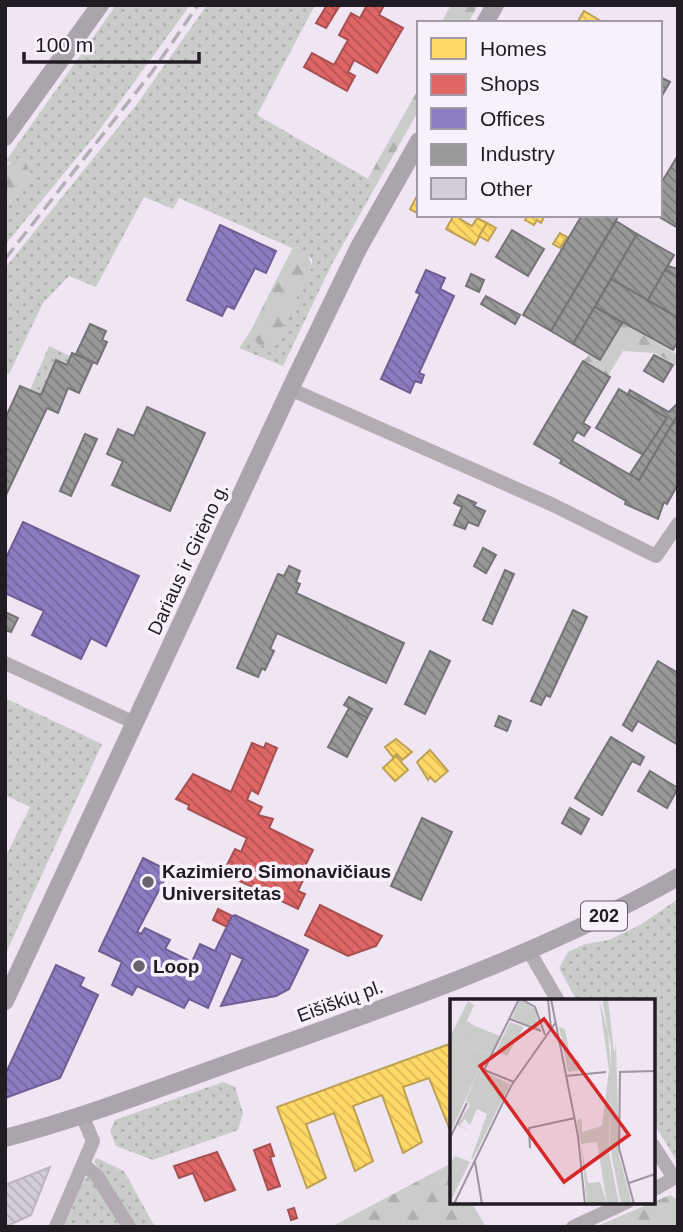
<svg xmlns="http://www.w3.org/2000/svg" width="683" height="1232" viewBox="0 0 683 1232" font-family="Arial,sans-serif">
<defs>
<pattern id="grass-dots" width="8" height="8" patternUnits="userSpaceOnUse" patternTransform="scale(1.75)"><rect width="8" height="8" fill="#caccca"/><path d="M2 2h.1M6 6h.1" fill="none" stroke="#adafad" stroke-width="1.8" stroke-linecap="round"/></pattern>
<pattern id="forest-firs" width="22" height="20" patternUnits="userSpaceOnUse" patternTransform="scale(1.75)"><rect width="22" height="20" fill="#caccca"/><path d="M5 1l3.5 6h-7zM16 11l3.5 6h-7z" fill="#adafad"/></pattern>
<pattern id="homes-back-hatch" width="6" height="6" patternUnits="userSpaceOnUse" patternTransform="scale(1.75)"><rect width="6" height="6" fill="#ffd966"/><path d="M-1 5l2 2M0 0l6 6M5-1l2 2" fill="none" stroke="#daba58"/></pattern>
<pattern id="shops-back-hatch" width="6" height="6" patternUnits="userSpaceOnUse" patternTransform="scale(1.75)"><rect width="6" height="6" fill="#e06666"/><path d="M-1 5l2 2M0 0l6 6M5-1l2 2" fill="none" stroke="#b55354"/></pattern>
<pattern id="offices-back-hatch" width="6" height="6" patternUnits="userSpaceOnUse" patternTransform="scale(1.75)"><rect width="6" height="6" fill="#8e7cc3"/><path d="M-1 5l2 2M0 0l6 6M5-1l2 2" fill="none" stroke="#74659e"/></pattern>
<pattern id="industry-back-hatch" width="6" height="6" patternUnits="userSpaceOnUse" patternTransform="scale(1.75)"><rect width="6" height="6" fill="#999"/><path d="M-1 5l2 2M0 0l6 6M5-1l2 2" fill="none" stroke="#7c7c7d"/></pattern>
<pattern id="building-back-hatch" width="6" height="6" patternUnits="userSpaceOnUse" patternTransform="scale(1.75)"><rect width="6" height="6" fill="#d4ccd8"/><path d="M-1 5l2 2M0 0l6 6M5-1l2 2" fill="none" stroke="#b6afb9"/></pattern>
</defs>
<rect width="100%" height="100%" fill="#efe5f3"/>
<g fill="url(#grass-dots)">
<path d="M116 5H190L98 132 5 245V210L30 172 9 162 5 167V162Z"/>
<path d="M207 5H315L257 115 377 184 332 264 283 366 239 348 250 332 251 338 275 342 312 266V259L298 247 292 248 179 198 173 209 144 197 96 287 69 276 43 303 9 374 5 373V268L137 104Z"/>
<path d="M49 346 70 356 67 365 56 361 41 395 30 390Z"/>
<path d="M5 698 102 744 5 955V858L30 807 5 795Z"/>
<path d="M678 899V1163L653 1122V1001H577L559 968 568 952 585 944 609 940 640 925Z"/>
<path d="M223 1082 235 1087 243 1113 238 1130 153 1160 116 1146 110 1131 115 1120Z"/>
<path d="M97 1158 124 1171 155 1227H136L94 1161Z"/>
<path d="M89 1177 93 1179 121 1227H64L85 1178Z"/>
</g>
<g fill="url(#forest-firs)">
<path d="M451 5H478L468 23H441Z"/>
<path d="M419 88V110L377 184 368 178Z"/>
<path d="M18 158 26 163 30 172 5 210V167Z"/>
<path d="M297 247 307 252 312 266 275 342 261 346 251 338 250 332 292 249Z"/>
<path d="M622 323 678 355V366L655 353 623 351 608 376 583 361Z"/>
<path d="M448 1165 452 1171V1202H471L486 1227H331Z"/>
<path d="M670 1195 678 1200V1227H595Z"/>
</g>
<g fill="url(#homes-back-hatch)" stroke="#bda052" stroke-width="2">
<path d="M584 11 604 23H577Z"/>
<path d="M417 196H419V214L410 209Z"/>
<path d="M454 215H462L460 219 472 226 477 218 487 223 475 245 446 229Z"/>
<path d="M528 215H545L541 223 537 220 534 225 525 220Z"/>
<path d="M487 223 496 228 488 241 479 236Z"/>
<path d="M560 233 567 237 560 248 553 244Z"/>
<path d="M396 739 412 752 402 760 397 754 393 757 385 747Z"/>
<path d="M430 750 448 771 435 782 430 777 428 780 417 762Z"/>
<path d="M396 756 408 770 395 781 383 768Z"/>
<path d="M452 1043 450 1070 452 1135 429 1078 403 1087 422 1142 403 1153 382 1095 353 1106 373 1161 355 1171 334 1113 306 1124 326 1178 307 1188 277 1107Z"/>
</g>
<g fill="url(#shops-back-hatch)" stroke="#a75052" stroke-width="2">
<path d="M327 5H340L326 28 316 23Z"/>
<path d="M367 5H384L379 15 403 28 377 73 354 60 348 72 355 76 347 91 304 67 312 53 334 65 348 40 339 35 351 13 360 18Z"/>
<path d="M252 743 264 748 266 743 277 748 258 794 251 790 247 800 262 807 258 815 273 819 269 828 313 850 299 878 303 880 298 891 305 894 298 909 223 873 235 849 241 852 247 838 188 809 189 805 176 799 193 774 231 792Z"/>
<path d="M320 905 382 936 376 946 348 956 305 935Z"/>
<path d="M218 909 232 916 227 927 213 920Z"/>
<path d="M270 1144 274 1156 270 1157 280 1186 268 1190 254 1150Z"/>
<path d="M217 1152 235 1190 205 1201 193 1173 179 1178 174 1166Z"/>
<path d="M294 1208 297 1218 291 1220 288 1210Z"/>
</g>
<g fill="url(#offices-back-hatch)" stroke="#6e5f93" stroke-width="2">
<path d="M220 225 276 251 266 273 255 268 234 309 227 306 222 316 187 300Z"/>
<path d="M426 270 445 278 440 289 454 296 419 373 424 375 421 383 415 381 410 393 381 379 420 294 416 292Z"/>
<path d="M23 522 139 576 106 646 91 638 81 659 32 635 44 611 5 593V560Z"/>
<path d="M143 858 169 871 137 932 141 934 145 928 170 940 165 949 192 962 200 944 215 951 232 916 235 915 308 950 289 989 276 996 221 1006 243 959 231 953 208 1008 189 999 184 1008 137 986 132 995 112 985 122 962 99 951Z"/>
<path d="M56 965 84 978 80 986 98 995 60 1078 5 1098V1075Z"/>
</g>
<g fill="url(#industry-back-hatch)" stroke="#757376" stroke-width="2">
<path d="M660 77 670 82 660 99Z"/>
<path d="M678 155V228L656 215H660V185Z"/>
<path d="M582 215H619L551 331 523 315Z"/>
<path d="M616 221 637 234 573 344 551 331Z"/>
<path d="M512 230 544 249 528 276 496 257Z"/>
<path d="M637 234 674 255 648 300 611 279Z"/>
<path d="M668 266 678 269V278L665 270Z"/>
<path d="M665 270 678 278V318L648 300Z"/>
<path d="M471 274 484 280 479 292 466 286Z"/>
<path d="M611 279 678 318V341L673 350 595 307Z"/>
<path d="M486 296 520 315 515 324 481 304Z"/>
<path d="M595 307 622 323 600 360 573 344Z"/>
<path d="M90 324 106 331 102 340 107 342 97 364 76 354Z"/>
<path d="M72 353 93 362 79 393 68 388 58 413 47 408 5 497V419L20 386 41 395 56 360 67 365Z"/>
<path d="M654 355 673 365 663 382 644 371Z"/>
<path d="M583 361 610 377 583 423 590 427 584 436 577 432 572 441 639 480 678 414V484L667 504 664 502 658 519 625 504 626 501 560 463 562 460 534 444Z"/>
<path d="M619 389 667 418 645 456 596 428Z"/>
<path d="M630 390 669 412 678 403V414L639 480 630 474 667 418 628 394Z"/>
<path d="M147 407 205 433 170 511 112 485 123 461 107 454 118 429 134 436Z"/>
<path d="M85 434 97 439 71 496 60 491Z"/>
<path d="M458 495 476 503 474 506 485 511 478 526 468 522 465 529 454 525 462 507 454 503Z"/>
<path d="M483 548 496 555 486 573 474 566Z"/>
<path d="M289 566 300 571 296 582 300 584 296 593 404 643 386 683 277 633 270 649 274 651 265 670 262 668 258 677 237 668 278 574 284 576Z"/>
<path d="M505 570 514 574 492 624 483 620Z"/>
<path d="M573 610 587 617 550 697 546 695 541 705 531 701Z"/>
<path d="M5 612 18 618 11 632 5 630Z"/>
<path d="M430 651 450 661 425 714 405 704Z"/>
<path d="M658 661 678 673V745L638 721 632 731 623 725Z"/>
<path d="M349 697 372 709 367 718 344 705Z"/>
<path d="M349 708 367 718 347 757 328 747Z"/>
<path d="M499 716 511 721 507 731 495 726Z"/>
<path d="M611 737 644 757 640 765 632 761 602 815 575 798Z"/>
<path d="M650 771 678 788 667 808 638 791Z"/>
<path d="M570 808 589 819 581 834 562 823Z"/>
<path d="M422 818 452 832 421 900 391 886Z"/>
</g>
<path fill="url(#building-back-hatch)" stroke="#bcb4bf" stroke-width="2" d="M50 1167 31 1215 5 1227V1185Z"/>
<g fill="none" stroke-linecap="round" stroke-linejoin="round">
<g stroke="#b3acb2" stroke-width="14">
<path d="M290 389 551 504 656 556 678 524"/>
<path d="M5 663 135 723"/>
<path d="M529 951 558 1001"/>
<path d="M653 1145 674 1178 653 1190"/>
<path d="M84 1165 97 1176 129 1227"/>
<path d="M56 1227 93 1141 82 1115"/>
<path d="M573 1227 627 1202"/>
</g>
<g stroke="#aca4ac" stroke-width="18">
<path d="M485 23 495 5"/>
<path d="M5 137 100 5"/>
<path d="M5 1001 294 381 359 247 419 141"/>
<path d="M5 1138C89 1116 170 1084 252 1055 397 1004 543 953 678 877"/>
</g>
<path stroke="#b4aeb6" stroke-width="3.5" stroke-dasharray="14 7" stroke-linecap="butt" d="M5 259 152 72 198 5"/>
</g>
<g fill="#6a626c" stroke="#f8f1fb" stroke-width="2.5">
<circle cx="148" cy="882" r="7"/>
<circle cx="139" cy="966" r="7"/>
</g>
<g text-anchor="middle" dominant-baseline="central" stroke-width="7" stroke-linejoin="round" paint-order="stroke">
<rect fill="#f8f1fb" stroke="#625b64" stroke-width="2" x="581" y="901.5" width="46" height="29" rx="5"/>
<g font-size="18" font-weight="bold" fill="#221b24">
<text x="604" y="916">202</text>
</g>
<g font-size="19" fill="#221b24" stroke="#f8f1fb">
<text transform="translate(188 559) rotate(-65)">Dariaus ir Girėno g.</text>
<text transform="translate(340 1001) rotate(-20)">Eišiškių pl.</text>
</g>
<g font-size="19" font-weight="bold" fill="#221b24" stroke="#f8f1fb" text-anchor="start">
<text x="162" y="871">Kazimiero Simonavičiaus<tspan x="162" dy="22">Universitetas</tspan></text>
<text x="153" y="966">Loop</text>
</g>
</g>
<g transform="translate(450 999)">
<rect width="205" height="205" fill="#efe5f3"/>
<path d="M70 0 85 10 90 31 62 19ZM149 0 158 33 161 70 159 154 169 205H157L147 143 131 145 127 121 132 120V133L152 127 159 71ZM25 27 50 37 42 55 22 48 18 39ZM109 28 115 30 121 62 129 61 131 71 118 73ZM166 44 169 157 182 205H171L160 148 161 48 165 53ZM29 70 60 85 23 160H21L37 115 27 110 20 126 15 120 10 126 18 131 7 126 20 106 16 101Z" fill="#caccca"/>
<path d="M152 0H158L164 53 161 48ZM18 2 24 6 17 22 25 27 19 40 24 49 42 55 29 70 0 135V38ZM60 23 74 28 57 57 46 52ZM131 145 138 184 150 183 157 205H137ZM5 157 20 163 0 203V165Z" fill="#caccca"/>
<path fill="none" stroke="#9d94a0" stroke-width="2" d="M71 0 85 8 95 36M101 0 128 137 135 205M98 1 101 29M60 20 91 32M116 77 156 73M64 83 34 71 69 0M0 139 17 104M80 149 79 129 125 119M25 163 32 205M179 184 205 175M4 205 61 87 106 23M184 205 169 149 170 73 205 72"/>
<path fill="#d62828" fill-opacity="0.15" stroke="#d62828" stroke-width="3.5" d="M94 20 179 136 114 183 30 67Z"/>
<rect width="205" height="205" fill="none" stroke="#221b24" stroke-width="3.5"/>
</g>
<rect width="683" height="1232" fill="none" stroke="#221b24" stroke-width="14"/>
<rect x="417" y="21" width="245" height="196" fill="#f8f1fb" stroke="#a29ba5" stroke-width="2"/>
<rect x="431" y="38" width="35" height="21" fill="#ffd966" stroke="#a29ba5" stroke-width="2"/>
<text x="480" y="56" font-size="21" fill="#221b24">Homes</text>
<rect x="431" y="74" width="35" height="21" fill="#e06666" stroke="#a29ba5" stroke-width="2"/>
<text x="480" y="91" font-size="21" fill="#221b24">Shops</text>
<rect x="431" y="108" width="35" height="21" fill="#8e7cc3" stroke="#a29ba5" stroke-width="2"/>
<text x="480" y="126" font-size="21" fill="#221b24">Offices</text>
<rect x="431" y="144" width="35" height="21" fill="#999999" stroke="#a29ba5" stroke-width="2"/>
<text x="480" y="161" font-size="21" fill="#221b24">Industry</text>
<rect x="431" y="178" width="35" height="21" fill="#d4ccd8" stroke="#a29ba5" stroke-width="2"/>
<text x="480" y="196" font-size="21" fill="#221b24">Other</text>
<path d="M24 52v10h175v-10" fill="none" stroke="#221b24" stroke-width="3.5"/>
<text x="35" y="52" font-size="21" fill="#221b24" stroke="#f8f1fb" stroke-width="5" paint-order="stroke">100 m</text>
</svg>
